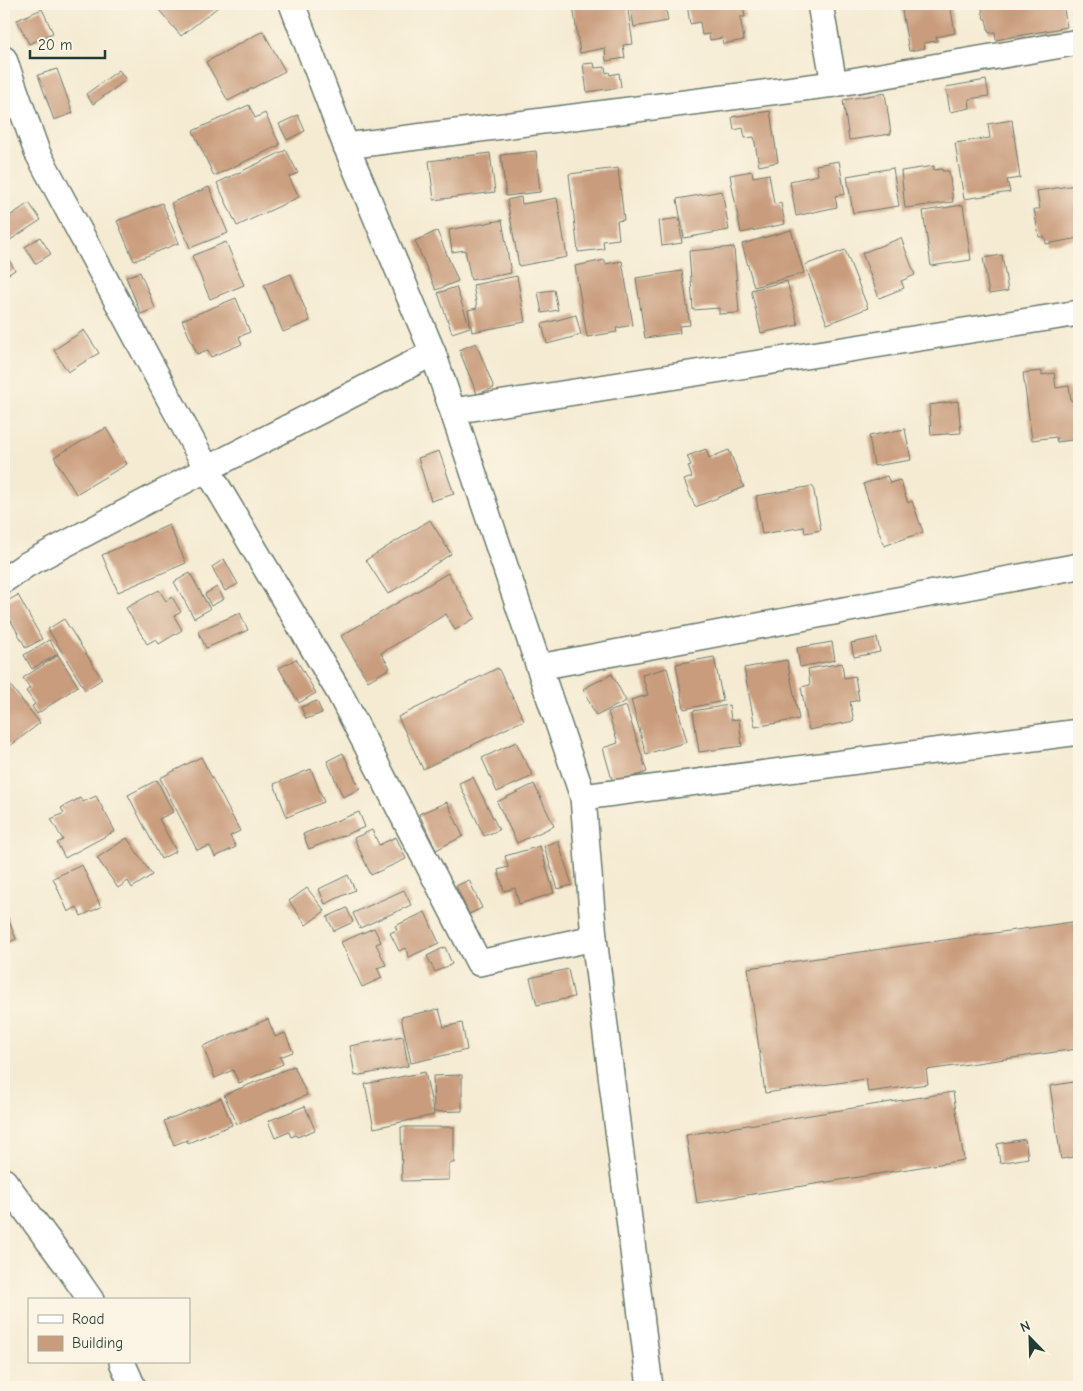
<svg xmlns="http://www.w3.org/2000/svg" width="1083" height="1391" viewBox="0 0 1083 1391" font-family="'Comic Neue',sans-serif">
<rect width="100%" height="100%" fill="#fcf5e5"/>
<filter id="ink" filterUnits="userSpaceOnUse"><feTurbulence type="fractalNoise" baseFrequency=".02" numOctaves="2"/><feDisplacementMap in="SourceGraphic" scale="10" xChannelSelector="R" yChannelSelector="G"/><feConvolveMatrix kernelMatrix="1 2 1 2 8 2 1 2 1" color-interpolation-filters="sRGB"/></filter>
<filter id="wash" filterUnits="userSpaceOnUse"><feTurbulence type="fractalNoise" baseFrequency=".0096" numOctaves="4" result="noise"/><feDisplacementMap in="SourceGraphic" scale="20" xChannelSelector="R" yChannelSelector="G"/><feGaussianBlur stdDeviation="1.12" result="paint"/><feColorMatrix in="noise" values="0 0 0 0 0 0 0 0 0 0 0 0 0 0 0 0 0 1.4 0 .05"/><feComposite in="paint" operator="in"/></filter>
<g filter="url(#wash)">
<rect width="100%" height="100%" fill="#f5ebd3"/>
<g id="blocks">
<g fill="#c99c7d">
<path d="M154 4H222L181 36Z"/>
<path d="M586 4H627L633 44 623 45 625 58 606 61 605 48 580 53 573 6Z"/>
<path d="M630 4H665L668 21 634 27Z"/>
<path d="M687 4H743L745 17H740L744 40 723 44 722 38 710 40 709 34 702 35 700 22 690 24Z"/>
<path d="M774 4H791V9L775 11Z"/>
<path d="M910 4H950L955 33 936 37 937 41 924 43 925 48 909 51 901 5Z"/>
<path d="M981 4H1063L1067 27 996 40 995 32 989 33 986 19H984Z"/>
<path d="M42 9 53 33 29 44 17 20Z"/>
<path d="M263 31 285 71 228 101 206 62Z"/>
<path d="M594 63 595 68 605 67 606 73 609 72 610 75 619 73 621 87 587 92 583 64Z"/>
<path d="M57 69 73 113 54 120 38 75Z"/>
<path d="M119 70 126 80 93 104 86 94Z"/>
<path d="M986 80 989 96 969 99 970 108 950 112 946 87Z"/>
<path d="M885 93 891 134 849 140 843 100Z"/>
<path d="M249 105 255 118 265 113 280 145 214 176 193 131Z"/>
<path d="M770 111 778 162 759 166 754 137 745 138 743 128 734 130 732 117Z"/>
<path d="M298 115 305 131 287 140 279 124Z"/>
<path d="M1012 120 1020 178 1007 180 1010 192 964 199 955 143 990 138 988 124Z"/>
<path d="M286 150 298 173 289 177 299 197 237 226 217 183Z"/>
<path d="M536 151 540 192 506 196 501 155Z"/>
<path d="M490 153 495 192 434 200 429 161Z"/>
<path d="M839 161 845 194 835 196 837 207 796 216 790 181 818 175 816 165Z"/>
<path d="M934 166V170L942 169V171H949L953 202 905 208 901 171Z"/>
<path d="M618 168 624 220 617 221 619 239 603 241 604 249 578 252 569 174Z"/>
<path d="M893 168 899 206 853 213 847 176Z"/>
<path d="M752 171 753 177 769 174 774 204 781 203 785 224 741 233 730 175Z"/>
<path d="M1076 185 1079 206V238L1046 244 1045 237H1039L1034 209H1040L1037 191Z"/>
<path d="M209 187 228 233 190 248 171 203Z"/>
<path d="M722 191 729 230 684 238 677 199Z"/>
<path d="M521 197 522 204 557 198 567 257 519 266 507 200Z"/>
<path d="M29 203 41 220 4 244V220Z"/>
<path d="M162 203 179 243 134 261 117 221Z"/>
<path d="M963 205 971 260 931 266 923 211Z"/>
<path d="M679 218 682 243 662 246 659 221Z"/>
<path d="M502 220 511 273 471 280 465 250 452 252 449 230Z"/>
<path d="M791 230 804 273 754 287 742 244Z"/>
<path d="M437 231 458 281 436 290 415 241Z"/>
<path d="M40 237 51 254 35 264 25 247Z"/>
<path d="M901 238 915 275 901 281 904 288 879 298 862 253Z"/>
<path d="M226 242 244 285 210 299 192 256Z"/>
<path d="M734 247 739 313 719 314V308L693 310 689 251Z"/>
<path d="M845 250 868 308 827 324 805 265Z"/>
<path d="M4 251 15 270 4 277Z"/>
<path d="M1002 255 1008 291 989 294 983 258Z"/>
<path d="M605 260V264L622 261 633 325 616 328 617 332 587 337 575 266Z"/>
<path d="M682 271 690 325 679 326 680 333 645 338 636 278Z"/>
<path d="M140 272 155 308 141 314 126 277Z"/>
<path d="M291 274 310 321 283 332 264 285Z"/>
<path d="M517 276 525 322 472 332 468 310 477 308 473 285Z"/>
<path d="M787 281 798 325 761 333 751 290Z"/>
<path d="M456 287 470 327 452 333 438 293Z"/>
<path d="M554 290 558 310 542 313 538 292Z"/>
<path d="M236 298 250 332 239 337 242 344 211 357 208 350 197 354 182 320Z"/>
<path d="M576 315 581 335 547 344 542 324Z"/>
<path d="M84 330 99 353 68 372 54 350Z"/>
<path d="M476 343 494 388 477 394 459 350Z"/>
<path d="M1042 371V375L1054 373 1056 388 1069 386 1071 401 1075 400 1079 439 1057 442 1056 437 1032 440 1023 373Z"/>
<path d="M958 401 961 433 931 435 929 405Z"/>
<path d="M106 428 127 464 76 494 54 457Z"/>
<path d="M905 429 911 460 874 466 869 436Z"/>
<path d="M706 449 709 458 729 450 744 487 695 507 684 480 692 477 688 466 691 465 687 456Z"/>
<path d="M439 451 454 494 431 501 418 458Z"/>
<path d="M887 476 890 483 900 480 908 503 912 501 923 532 884 546 863 484Z"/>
<path d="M813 486 821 530 805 533 804 527 762 534 756 496Z"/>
<path d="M430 520 451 554 388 594 366 560Z"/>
<path d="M169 525 186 563 118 592 102 555Z"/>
<path d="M224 559 238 584 225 591 212 567Z"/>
<path d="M190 573 210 609 194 618 174 582Z"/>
<path d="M448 573 475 618 455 630 446 614 381 653 390 668 368 681 341 636Z"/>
<path d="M217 587 224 599 211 606 205 594Z"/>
<path d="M159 590 166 601 172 597 181 612 174 616 182 630 159 644 156 639 147 644 126 608Z"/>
<path d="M18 595 42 639 26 648 4 608V603Z"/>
<path d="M240 613 248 630 206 648 198 631Z"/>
<path d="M4 615 10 624 4 629Z"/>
<path d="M64 619 102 679 85 690 48 629Z"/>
<path d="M877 638 880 652 854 657 851 643Z"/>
<path d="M49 640 58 654 32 669 24 655Z"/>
<path d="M832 642 835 660 800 667 797 648Z"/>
<path d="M58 655 78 686 37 714 32 706 35 704 26 691 30 688 23 678Z"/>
<path d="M714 657 723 701 684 709 676 664Z"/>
<path d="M296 659 316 693 299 703 279 668Z"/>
<path d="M787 660 799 719 755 727 744 668Z"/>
<path d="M842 663 844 678 855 676 859 700 850 702 854 721 809 730 801 687 810 685 808 669Z"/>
<path d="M498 668 524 720 423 769 398 717Z"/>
<path d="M667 668 687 742 646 754 631 700 648 695 642 675Z"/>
<path d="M612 674 626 701 596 716 583 689Z"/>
<path d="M5 679 40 723 10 746 4 738V680Z"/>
<path d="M317 701 322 713 306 719 301 707Z"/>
<path d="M729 705 731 720 739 719 742 746 699 752 693 711Z"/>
<path d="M626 706 647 772 613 783 603 748 618 743 608 712Z"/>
<path d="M516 742 533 776 497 792 482 758Z"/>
<path d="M343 753 360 789 343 797 327 761Z"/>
<path d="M201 757 240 831 230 836 236 847 215 857 210 846 197 850 160 778Z"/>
<path d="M311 769 324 802 287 817 274 784Z"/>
<path d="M473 777 499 830 484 836 459 783Z"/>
<path d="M157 780 173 812 159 819 176 851 161 859 128 795Z"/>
<path d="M534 784 554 826 517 843 497 802Z"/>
<path d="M96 796 115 831 65 858 57 843 63 840 51 819 64 813 61 808 80 798 83 802Z"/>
<path d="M447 802 463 836 436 850 419 814Z"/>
<path d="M359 812 365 827 309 849 303 834Z"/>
<path d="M372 830 379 845 396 837 406 859 371 875 354 838Z"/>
<path d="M127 838 152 875 132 888 128 881 118 888 97 858Z"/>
<path d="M558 841 572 885 558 889 544 846Z"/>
<path d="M540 846 554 893 519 904 515 888 504 891 498 870 508 867 505 856Z"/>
<path d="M82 865 101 907 81 916 77 907 68 912 53 878Z"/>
<path d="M348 875 355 890 325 904 319 889Z"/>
<path d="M469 880 482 908 469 914 456 886Z"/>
<path d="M307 888 325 911 306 925 289 901Z"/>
<path d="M404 890 411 905 360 928 353 913Z"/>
<path d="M4 908 16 939 4 945Z"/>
<path d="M347 908 353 922 334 931 327 917Z"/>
<path d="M425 912 439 943 409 957 405 948 399 951 390 933 397 930 395 926Z"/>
<path d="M1079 921V1056L1077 1049 926 1070 928 1084 868 1092 866 1079 765 1093 748 968Z"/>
<path d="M374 928 381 942 376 944 386 965 377 968 382 978 362 987 341 942Z"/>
<path d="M445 947 452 964 435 972 427 956Z"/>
<path d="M568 969 574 997 537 1005 530 978Z"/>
<path d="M439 1009 444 1027 462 1023 467 1050 411 1063 401 1017Z"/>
<path d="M268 1019 275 1037 285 1033 293 1052 280 1057 283 1064 239 1083 233 1070 215 1078 203 1046Z"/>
<path d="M403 1036 408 1066 355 1076 350 1046Z"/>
<path d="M294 1066 307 1095 237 1124 224 1095Z"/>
<path d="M425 1072 434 1115 374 1128 365 1084Z"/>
<path d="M462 1075V1111L434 1112 433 1076Z"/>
<path d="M1079 1081V1156L1061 1159 1050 1086Z"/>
<path d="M953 1092 964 1160 697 1203 686 1135Z"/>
<path d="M221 1098 232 1125 188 1143 187 1140 174 1145 164 1121Z"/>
<path d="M305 1106 315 1130 297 1137 296 1135 291 1137 289 1132 275 1138 268 1121Z"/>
<path d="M401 1127H454V1163H449V1180L402 1181Z"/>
<path d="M1025 1139 1028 1158 1000 1163 997 1144Z"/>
</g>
</g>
</g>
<g filter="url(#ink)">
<use href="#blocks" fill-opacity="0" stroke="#6a7a6c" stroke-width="1"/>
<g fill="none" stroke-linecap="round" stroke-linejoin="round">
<g stroke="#6a7a6c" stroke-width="28">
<g id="minor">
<path d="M292 4 346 146 433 353 583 797 594 938 650 1387"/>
<path d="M820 4 834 84 1079 42"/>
<path d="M4 59 37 152 207 469 339 692 479 963 594 938"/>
<path d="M346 146 834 84"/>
<path d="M453 411 1079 313"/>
<path d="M4 580 26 565 207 469 433 353"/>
<path d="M539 667 1079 566"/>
<path d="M583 797 1079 732"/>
<path d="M4 1181 66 1264 91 1300"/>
<path d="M122 1362 133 1387"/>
</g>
</g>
<use href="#minor" stroke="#fff" stroke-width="25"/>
</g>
</g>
<rect width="1083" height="1391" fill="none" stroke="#fcf5e5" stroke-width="20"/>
<rect x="28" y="1298" width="162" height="65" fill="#fcf5e5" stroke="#a4ab9e"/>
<rect x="38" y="1315" width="25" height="8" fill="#ffffff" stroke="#a4ab9e"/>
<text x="72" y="1324" font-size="15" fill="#1f3d34">Road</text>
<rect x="38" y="1336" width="25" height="15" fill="#c99c7d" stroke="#a4ab9e"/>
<text x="72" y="1348" font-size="15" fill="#1f3d34">Building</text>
<g transform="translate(1030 1338) rotate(337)" stroke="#fcf5e5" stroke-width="4" paint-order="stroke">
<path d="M0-4L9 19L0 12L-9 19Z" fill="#1f3d34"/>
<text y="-8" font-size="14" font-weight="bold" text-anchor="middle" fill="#1f3d34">N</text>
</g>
<path d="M30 50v8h75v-8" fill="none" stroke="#1f3d34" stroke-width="2.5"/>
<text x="38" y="50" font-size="15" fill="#1f3d34" stroke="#fcf5e5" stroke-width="4" paint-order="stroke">20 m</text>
</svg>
